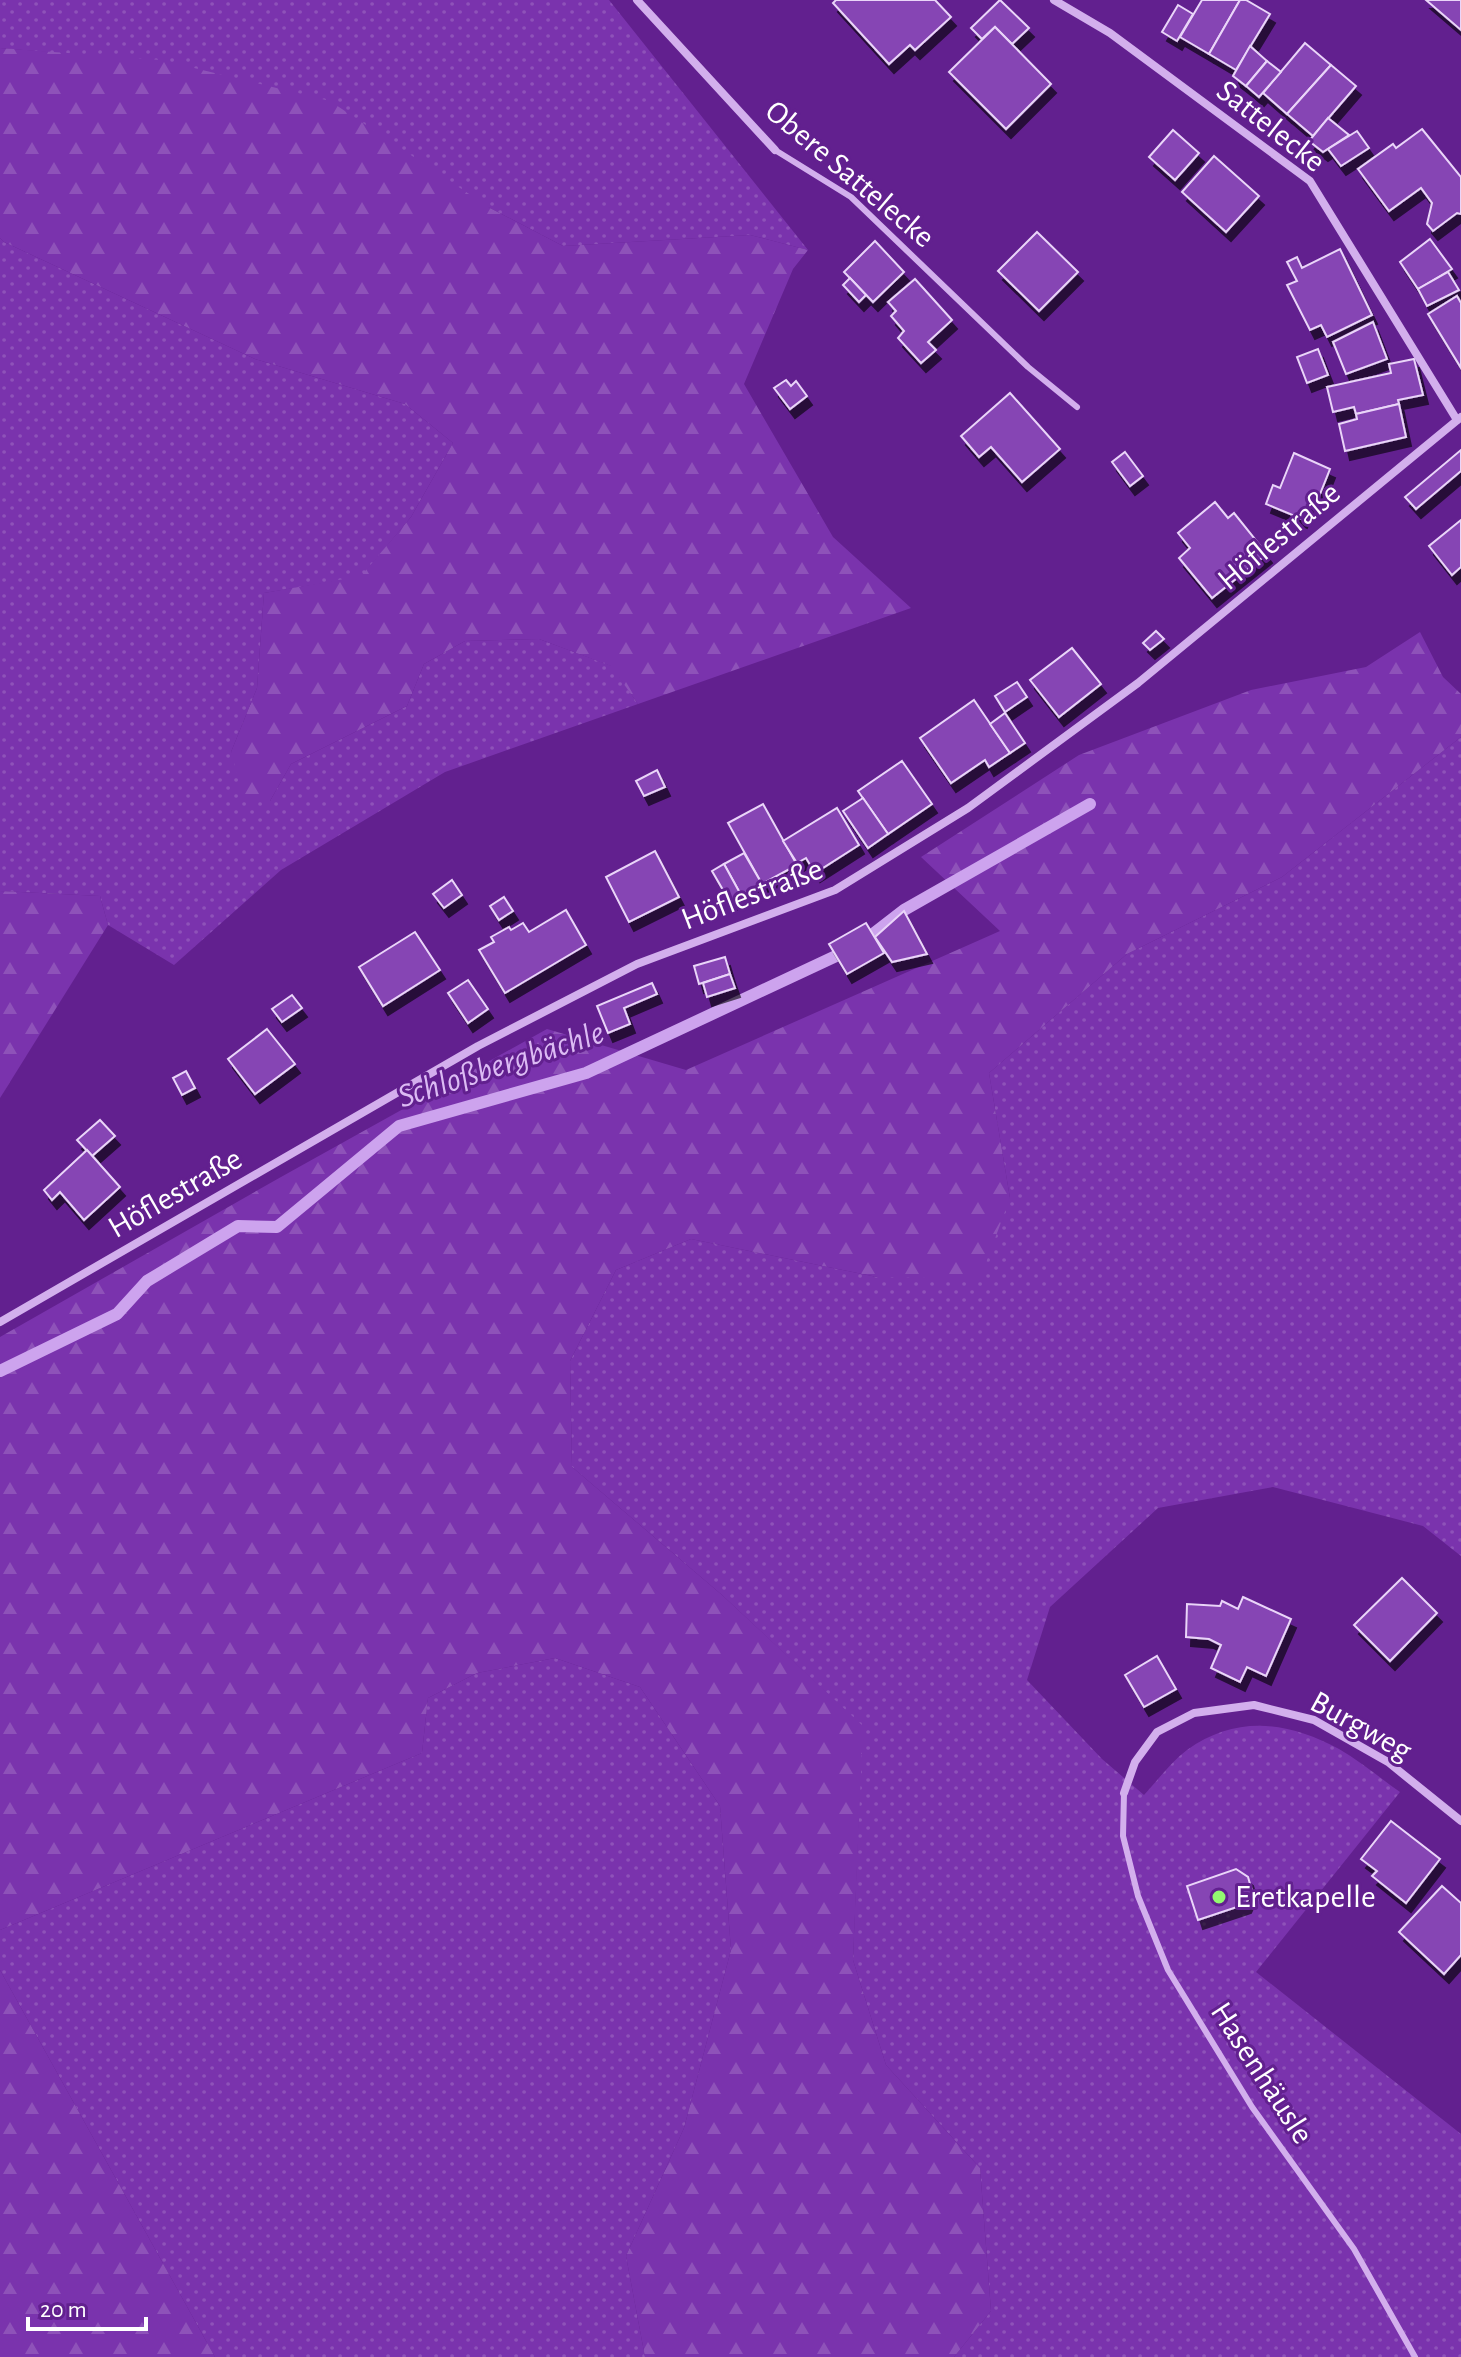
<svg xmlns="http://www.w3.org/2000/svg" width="1461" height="2357" viewBox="0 0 1461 2357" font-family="'Alegreya Sans',sans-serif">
<defs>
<pattern id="grass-dots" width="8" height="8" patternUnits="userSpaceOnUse" patternTransform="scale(2)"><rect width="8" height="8" fill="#7a33ad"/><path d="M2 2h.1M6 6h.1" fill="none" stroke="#8e52b9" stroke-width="1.8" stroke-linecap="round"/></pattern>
<pattern id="forest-firs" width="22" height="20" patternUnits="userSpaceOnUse" patternTransform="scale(2)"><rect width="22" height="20" fill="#7a33ad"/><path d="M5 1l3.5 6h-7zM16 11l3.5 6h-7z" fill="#8e52b9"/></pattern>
<filter id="shadow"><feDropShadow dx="5" dy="9" stdDeviation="0" flood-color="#0009"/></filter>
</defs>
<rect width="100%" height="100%" fill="#62208f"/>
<g fill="url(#grass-dots)">
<path d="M0 0H609L808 250 750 235 563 246 490 208 70 54 0 48Z"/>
<path d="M0 238 4 242 255 359 405 404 453 443 411 517 361 577 264 593 257 688 231 752 270 801 291 764 407 706 424 664 465 641 539 639 612 666 638 704 445 772 281 870 174 965 108 925 100 896 0 891Z"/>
<path d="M1461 737V1556L1423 1526 1273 1487 1158 1508 1050 1607 1027 1680 1102 1759 1144 1795C1157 1781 1171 1762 1187 1750 1236 1715 1287 1721 1339 1749 1360 1761 1380 1778 1400 1792L1256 1972 1461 2134V2357H954L991 2311 980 2168 886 2065 853 1960 862 1726 722 1595 572 1467 570 1361 616 1270 691 1239 877 1277 1010 1198 989 1073 1127 954 1282 877Z"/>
<path d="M555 1658 640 1687 720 1806 731 1950 684 2128 626 2256 645 2357H215L0 1970V1930L422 1753 428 1698 477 1673Z"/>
</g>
<g fill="url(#forest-firs)">
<path d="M0 48 161 60 330 101 490 208 563 246 750 235 808 250 793 269 744 384 833 537 911 608 638 704 611 666 539 639 465 641 424 664 407 706 291 764 270 801 245 802 231 752 257 688 264 593 361 576 411 517 453 443 405 404 255 359 4 242 0 238Z"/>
<path d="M1420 632 1443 677 1461 694V737L1282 877 1127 954 989 1073 1010 1198 980 1279 877 1277 691 1239 616 1270 570 1361 572 1467 722 1595 863 1726 853 1960 886 2065 980 2168 991 2311 954 2357H645L626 2256 684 2128 731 1950 720 1806 640 1687 555 1658 477 1673 428 1698 422 1753 0 1930V1337L281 1177 547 1029 686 1070 1000 931 921 857 1079 755 1251 690 1366 667Z"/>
<path d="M0 891 100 896 108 925 0 1098Z"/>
<path d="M0 1970 215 2357H0Z"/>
</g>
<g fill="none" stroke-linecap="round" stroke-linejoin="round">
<g stroke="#cda3ee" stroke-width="12">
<path d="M873 934 904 910 1090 804"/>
<path d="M0 1371 117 1314 147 1281 238 1226 277 1227 399 1126 586 1073 836 956"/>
</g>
</g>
<g fill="#8644b4" stroke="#ead5f9" stroke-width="2" filter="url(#shadow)">
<path d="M836 0H935L951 17 915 50 910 45 889 64 833 3Z"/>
<path d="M1000 0 1029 28 1012 44 995 27 982 39 971 28Z"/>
<path d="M1202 0H1240L1209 54 1180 37Z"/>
<path d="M1240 0H1246L1270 14 1236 70 1209 54Z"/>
<path d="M1426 0H1461V30Z"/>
<path d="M1178 5 1193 14 1177 41 1162 32Z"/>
<path d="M995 27 1051 84 1006 129 949 72Z"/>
<path d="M1305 43 1331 65 1287 114 1263 93Z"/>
<path d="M1250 46 1267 61 1246 86 1233 76Z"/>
<path d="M1267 61 1281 72 1259 97 1246 86Z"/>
<path d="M1331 65 1356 86 1313 136 1287 114Z"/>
<path d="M1328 118 1349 135 1323 152 1309 141Z"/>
<path d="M1422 129 1461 177V214L1457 213 1433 231 1427 224 1432 203 1421 188 1389 211 1358 169 1393 144 1396 148Z"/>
<path d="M1173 130 1199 153 1175 180 1149 157Z"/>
<path d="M1357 131 1369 148 1341 166 1328 149Z"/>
<path d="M1214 156 1259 196 1226 232 1182 192Z"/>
<path d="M1037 232 1078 272 1039 311 998 271Z"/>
<path d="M1430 239 1452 269 1418 289 1400 262Z"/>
<path d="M875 241 904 272 873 302 844 272Z"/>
<path d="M1340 249 1372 315 1327 337 1321 325 1310 330 1287 285 1297 281 1287 262 1297 257 1302 268Z"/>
<path d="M1448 272 1459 290 1427 306 1418 289Z"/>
<path d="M850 278 866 295 859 302 843 285Z"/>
<path d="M915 279 952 320 928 342 936 350 921 363 898 338 904 331 891 316 896 311 888 302Z"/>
<path d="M1457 296 1461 303V368L1428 314Z"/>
<path d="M1373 322 1387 359 1346 374 1333 342Z"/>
<path d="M1318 349 1328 375 1307 383 1297 357Z"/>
<path d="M1414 359 1423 395 1398 400 1399 404 1356 414 1354 407 1333 412 1327 387 1391 373 1389 364Z"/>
<path d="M786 380 791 386 796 381 807 396 790 409 774 388Z"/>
<path d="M1010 393 1060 449 1022 482 991 447 979 457 961 436Z"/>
<path d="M1399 404 1406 437 1345 451 1339 424 1357 419 1356 414Z"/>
<path d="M1461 450V471L1416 509 1405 497Z"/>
<path d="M1125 452 1143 476 1130 486 1112 462Z"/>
<path d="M1294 453 1330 469 1316 504 1309 501 1302 519 1266 504 1273 485 1280 488Z"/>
<path d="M1215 502 1228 518 1234 513 1267 554 1212 598 1179 558 1190 548 1178 533Z"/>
<path d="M1461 520V567L1452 575 1429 546Z"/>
<path d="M1156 631 1164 639 1150 650 1143 643Z"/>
<path d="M1072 648 1101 684 1059 717 1030 680Z"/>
<path d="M1017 682 1027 697 1005 712 995 696Z"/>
<path d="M974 700 1010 753 989 767 985 760 951 783 920 738Z"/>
<path d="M1005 713 1025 743 1010 753 990 724Z"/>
<path d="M902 761 932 804 888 834 858 791Z"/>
<path d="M657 770 665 787 644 796 636 781Z"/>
<path d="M863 798 888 834 868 848 843 811Z"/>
<path d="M763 804 797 865 762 884 728 823Z"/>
<path d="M837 808 859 845 815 873 806 858 797 863 783 841Z"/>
<path d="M655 851 679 897 629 922 606 877Z"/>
<path d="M744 853 762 884 741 895 724 864Z"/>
<path d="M724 864 741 895 730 902 712 871Z"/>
<path d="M452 880 462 895 444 908 433 894Z"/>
<path d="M504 897 513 911 499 920 490 906Z"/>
<path d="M566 910 586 945 505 993 479 950 494 942 491 937 509 927 511 930 523 923 529 932Z"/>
<path d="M904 911 927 954 892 962 875 937Z"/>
<path d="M866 923 884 953 847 974 829 944Z"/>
<path d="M415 932 440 970 383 1006 359 967Z"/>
<path d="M725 957 730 974 699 984 694 966Z"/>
<path d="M730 974 735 988 707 997 703 983Z"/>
<path d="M468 980 488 1009 468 1023 448 993Z"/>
<path d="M652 983 657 994 624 1008 630 1024 608 1033 597 1006Z"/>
<path d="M292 995 302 1008 282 1022 272 1009Z"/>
<path d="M267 1029 295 1064 255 1094 228 1059Z"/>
<path d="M186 1071 195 1088 182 1095 173 1078Z"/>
<path d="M100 1120 115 1136 92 1156 77 1140Z"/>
<path d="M87 1150 120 1187 84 1220 60 1192 52 1200 44 1190Z"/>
<path d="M1402 1578 1437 1613 1390 1661 1354 1625Z"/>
<path d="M1243 1597 1291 1619 1266 1676 1247 1667 1240 1682 1211 1668 1221 1645 1209 1639 1186 1637 1187 1604 1220 1606 1222 1601 1238 1609Z"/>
<path d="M1157 1656 1176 1689 1144 1707 1125 1675Z"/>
<path d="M1391 1821 1440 1859 1406 1903 1372 1876 1377 1871 1361 1859Z"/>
<path d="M1236 1869 1248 1877 1252 1891 1246 1904 1198 1920 1187 1886Z"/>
<path d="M1442 1886 1461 1903V1955L1444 1974 1399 1932Z"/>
</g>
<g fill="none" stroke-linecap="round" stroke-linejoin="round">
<g stroke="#d3afed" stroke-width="6">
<path d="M775 150 851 197 1028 367 1077 407"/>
<path d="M1124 1793 1123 1836 1138 1896 1168 1970 1252 2107 1354 2249 1415 2357"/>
</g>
<g stroke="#d3afed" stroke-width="8">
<path d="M637 0 775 150"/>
<path d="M1054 0 1110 33 1310 181 1457 420"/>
<path d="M0 1322 478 1046 637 964 835 890 968 808 1138 683 1461 417"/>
<path d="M1124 1793 1135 1762 1157 1732 1194 1713 1254 1705 1314 1720 1388 1762 1461 1821"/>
</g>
</g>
<circle fill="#93fa70" stroke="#62208f" stroke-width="3" cx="1219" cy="1897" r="8"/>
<g text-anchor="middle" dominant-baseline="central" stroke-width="6" stroke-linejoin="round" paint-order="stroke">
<g font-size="32" fill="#fff" stroke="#62208f">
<text transform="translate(1271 126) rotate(38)">Sattelecke</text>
<text transform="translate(850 174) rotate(40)">Obere Sattelecke</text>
<text transform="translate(1279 536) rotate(-40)">Höflestraße</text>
<text transform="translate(752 894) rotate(-21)">Höflestraße</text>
<text transform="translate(175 1193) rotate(-30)">Höflestraße</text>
<text transform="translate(1361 1726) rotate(29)">Burgweg</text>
<text transform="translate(1262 2073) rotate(57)">Hasenhäusle</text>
</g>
<g font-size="32" fill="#fff" stroke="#62208f" text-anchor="start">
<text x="1235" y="1897">Eretkapelle</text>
</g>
<g font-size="34" font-style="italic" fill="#dcbbf4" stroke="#62208f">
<text transform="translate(501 1065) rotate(-18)">Schloßbergbächle</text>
</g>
</g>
<path d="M28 2317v12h118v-12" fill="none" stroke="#ffffff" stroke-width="4"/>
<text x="40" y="2317" font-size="24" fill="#ffffff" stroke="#62208f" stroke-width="6" paint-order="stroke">20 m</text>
</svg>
